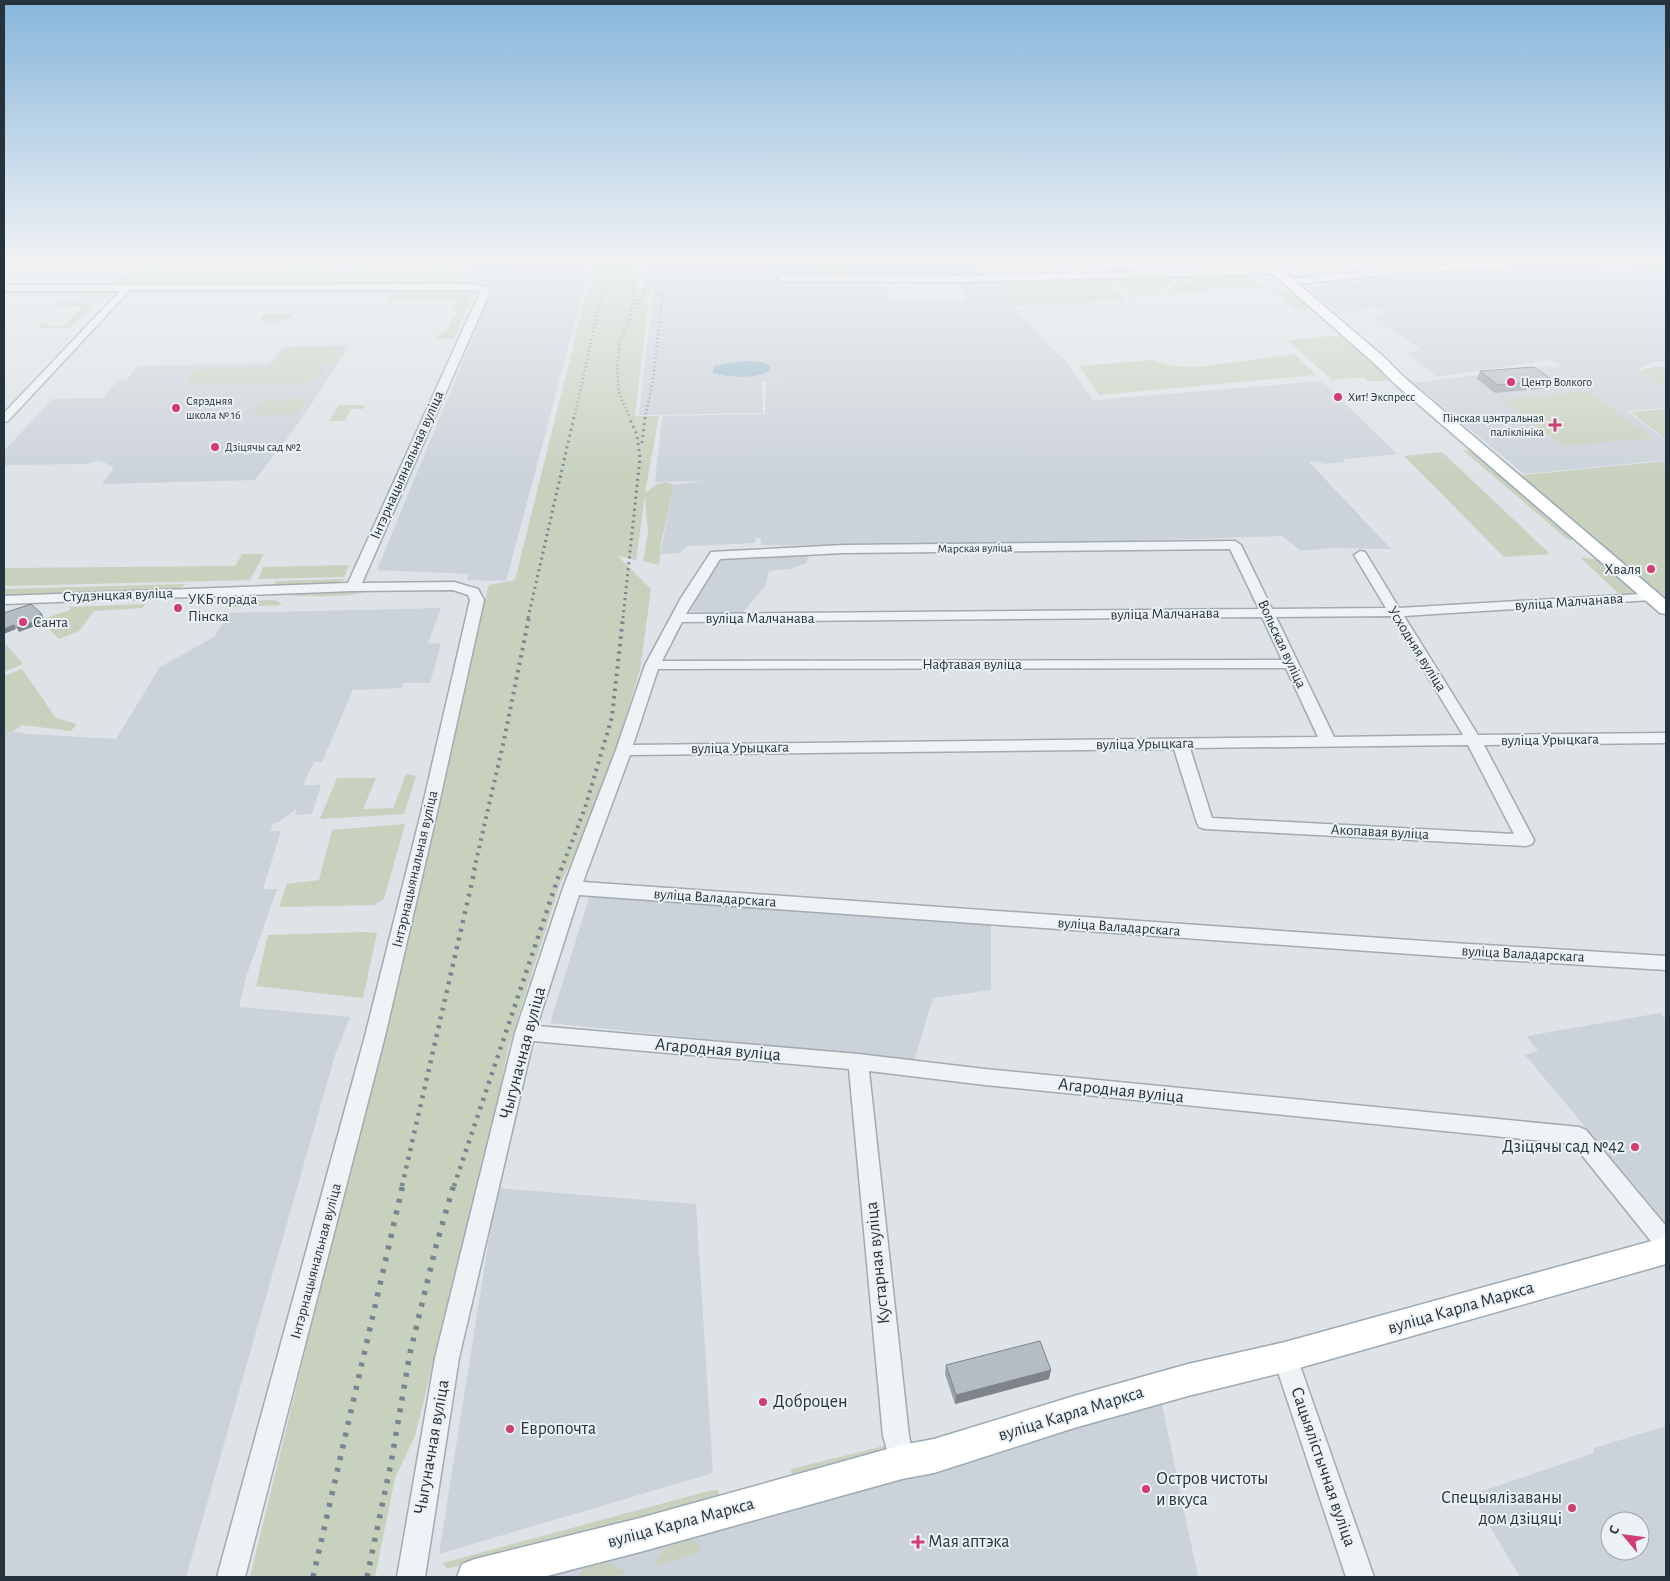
<svg xmlns="http://www.w3.org/2000/svg" width="1670" height="1581" viewBox="0 0 1670 1581" font-family="'Alegreya Sans',sans-serif">
<rect width="100%" height="100%" fill="#dde3e7"/>
<g fill="#cbd2d9" fill-rule="evenodd">
<path d="M478 258H592L506 581 467 580 469 574 377 570 494 286H466Z"/>
<path d="M657 258H1015L974 259 977 277H897L895 285 885 282 881 288H888L890 303 965 301 959 282 998 280 1014 306 1042 339 1065 360 1093 400 1322 381 1397 454 1345 459 1343 462 1325 464 1315 461 1309 462 1391 549 1329 548 1301 551 1282 536 1101 542 905 546 761 545V538H756L755 543 688 546 679 553 660 554 674 485 706 481 655 482 662 416 765 414 766 383 789 381 762 382 763 413 639 415 654 287 641 286 646 274Z"/>
<path d="M1578 258 1610 270 1646 264 1666 273V361L1653 362 1638 369 1666 389V408L1626 411 1666 440V460L1524 474 1414 383 1519 369 1550 366 1554 369 1560 365 1550 360 1437 377 1408 353 1422 350 1371 315 1389 312 1378 307 1338 313 1308 287 1426 274 1503 270Z"/>
<path d="M350 345 301 420 255 480 102 484 113 470 112 466 99 460 86 464 4 465V451L52 399 103 398 118 380 127 379 138 366 269 363 283 346Z"/>
<path d="M810 554 806 563 790 569 769 571 765 586 742 613 687 611 717 557Z"/>
<path d="M441 608 428 643 441 644 430 683H403L402 688 353 690 322 762H314L303 785H321L312 814 295 815 297 809 277 823 273 824 270 831H281L263 889H277L245 980 239 1007 350 1017 335 1055 186 1577H4V731L28 734 116 739 160 667 214 637 229 613Z"/>
<path d="M590 895 991 921V990L933 998 914 1061 550 1023Z"/>
<path d="M1660 1013 1666 1020V1223L1525 1055 1538 1051 1527 1036Z"/>
<path d="M497 1188 696 1204 713 1473 439 1554Z"/>
<path d="M1160 1395 1198 1577H512Z"/>
<path d="M1666 1426V1577H1520L1471 1495 1594 1453V1448ZM1610 1521H1640V1551H1610Z"/>
</g>
<g fill="#c7d1be">
<path d="M595 258H629L640 272 638 288 650 290 635 416H659L645 493C654 487 661 478 674 485L661 543 659 565 643 561 648 533 645 495 636 560 618 556 651 589 640 670 620 736 581 843 560 884 508 1049 496 1109 415 1436 395 1478 375 1577H250L448 765 484 604 489 585 515 580Z"/>
<path d="M1633 258H1666V273Z"/>
<path d="M786 263 812 264 866 271 867 277 823 276 828 275V268L812 265 792 266V276H789L788 266H785Z"/>
<path d="M122 269 339 272 458 269 460 285 107 286 117 278H126L133 271 117 270Z"/>
<path d="M1246 274 1264 288 1226 290 1185 279 1187 276Z"/>
<path d="M1175 277 1156 295 1131 297 1117 279Z"/>
<path d="M1108 279 1125 300 1014 306 998 280Z"/>
<path d="M1180 280 1215 290 1166 293Z"/>
<path d="M101 290 111 293 106 297 80 296 81 294H19L16 296 4 294V291Z"/>
<path d="M1273 290H1291L1311 308 1295 310Z"/>
<path d="M474 292 454 339H436L440 333 446 332 458 309H452L455 301H387L392 293Z"/>
<path d="M60 302H77L94 305 70 328H37L41 323H51L46 326H63L83 307 60 306 53 309H66L50 311Z"/>
<path d="M265 314H293L287 321H261L262 315Z"/>
<path d="M1339 335 1345 336 1393 381H1367L1364 377 1332 380 1287 340Z"/>
<path d="M286 348H345L333 365H273Z"/>
<path d="M1295 354 1316 375 1099 395 1079 366 1152 360 1174 366 1198 367Z"/>
<path d="M317 366 323 368 324 371 323 375 301 383 195 385 189 383 186 379 194 372 211 367Z"/>
<path d="M1666 366V389L1640 372 1644 371 1642 369Z"/>
<path d="M1589 391 1653 438 1563 446 1502 400Z"/>
<path d="M266 399H285L274 415H254Z"/>
<path d="M287 399H306L296 415H276Z"/>
<path d="M339 405H365L363 409H352L344 421H329Z"/>
<path d="M1666 409V439L1630 412Z"/>
<path d="M1467 450 1476 453 1578 540H1568L1464 451Z"/>
<path d="M1441 452H1442L1550 554 1504 557 1404 456Z"/>
<path d="M1666 461V605L1512 476 1524 475Z"/>
<path d="M242 554H264L250 580 4 586V568L235 566Z"/>
<path d="M1580 557 1600 560 1636 593 1619 594Z"/>
<path d="M349 565 344 577 258 579 263 567Z"/>
<path d="M346 579 335 584 274 586 276 581Z"/>
<path d="M186 584 176 590 4 596V589Z"/>
<path d="M372 589C353 600 297 595 274 595L271 593Z"/>
<path d="M272 600 277 601 282 605 233 607 226 601Z"/>
<path d="M145 604 143 608 94 611 79 631 59 639 40 620 70 610V607Z"/>
<path d="M4 642 23 664 4 672Z"/>
<path d="M22 669 56 718 77 724 71 731 22 725 12 732 4 731V676Z"/>
<path d="M406 774 416 776 404 814 320 819 337 778H376L363 809 393 808Z"/>
<path d="M405 824 384 899 374 905 279 907 287 884 319 880 332 830Z"/>
<path d="M365 932 377 933 363 998 256 986 268 935Z"/>
<path d="M888 1445 881 1452 792 1477 791 1469Z"/>
<path d="M712 1490H718L719 1495 715 1500 447 1569 443 1563Z"/>
<path d="M682 1537H690L695 1541 702 1551 654 1566C660 1551 668 1545 682 1537Z"/>
<path d="M605 1562 619 1567 627 1573 611 1577H578L586 1565Z"/>
</g>
<path fill="#96b9c8" d="M745 361 763 362 771 366 770 371C755 379 729 378 713 373L714 366Z"/>
<g fill="none" stroke-linecap="round" stroke-linejoin="round">
<g stroke="#a2abb1" stroke-width="3">
<g id="minor">
<path d="M1066 258H1074L1080 273 1275 268 1279 271 1275 274 961 282 781 281 776 278 781 275 961 276 1071 273Z"/>
<path d="M1540 258H1562L1558 261 1503 268 1415 272 1288 285 1283 282 1288 279 1415 266 1503 262Z"/>
<path d="M471 284 486 287 490 292 362 583 454 582 478 589 484 600 436 817 385 1036 245 1577H217L365 1036 420 817 470 600 468 595 453 590 353 591 4 604V596L348 583 480 292 471 290H130L8 421 4 422V413L120 291H4V285Z"/>
<path d="M1235 541 1241 545 1272 609 1386 608 1354 555 1360 551 1365 552 1399 608 1657 593 1659 596 1652 600 1404 616 1478 735 1666 733V743L1484 745 1534 840 1532 844 1526 846 1205 829 1199 827 1197 823 1174 749 630 755 583 882 1453 943 1666 956V970L1453 957 579 895 537 1026 858 1054 985 1069 1579 1127 1586 1130 1666 1226V1253L1658 1250 1573 1144 985 1085 869 1071 909 1436 915 1462 911 1471 902 1475 893 1471 883 1436 849 1069 533 1041 459 1358 425 1577H397L435 1358 515 1033 563 888 616 750 645 665 681 598 711 552 844 545ZM1230 549 1259 609 686 614 720 559 844 553ZM1391 616 1463 735 1334 737 1276 617ZM1262 617 1282 660 662 661 682 622ZM1286 668 1318 737 633 745 658 669ZM1468 745 1514 834 1212 818 1190 748Z"/>
<path d="M1285 1345 1294 1349 1297 1357 1374 1577H1346L1273 1357 1276 1349Z"/>
</g>
</g>
<g stroke="#9caab3" stroke-width="3">
<g id="major">
<path d="M1255 258H1268L1385 358 1405 378 1666 600V614L1660 613 1395 384 1375 364Z"/>
<path d="M1666 1237V1264L1285 1372 1188 1396 1074 1428 934 1473 902 1479 640 1552 543 1577H457L462 1564 475 1559 640 1518 902 1445 934 1439 1074 1396 1188 1364 1285 1342Z"/>
</g>
</g>
<use href="#minor" fill="#eff3f5" fill-rule="evenodd"/>
<use href="#major" fill="#fff" fill-rule="evenodd"/>
<g stroke="#768691" stroke-width="2.5" stroke-dasharray="1 3" stroke-linecap="butt">
<path d="M622 258 632 278 635 295 630 319 620 341 617 367 619 393 630 418"/>
<path d="M636 308 662 258"/>
<path d="M574 418 610 258"/>
<path d="M645 418 653 381 663 291"/>
</g>
<g stroke="#768691" stroke-width="3" stroke-dasharray="2 4" stroke-linecap="butt">
<path d="M642 443 645 417"/>
<path d="M528 618 574 417"/>
<path d="M623 618 640 458 637 435 629 417"/>
</g>
<g stroke="#768691" stroke-width="4" stroke-dasharray="2.5 5" stroke-linecap="butt">
<path d="M474 870 504 740 529 617"/>
<path d="M561 870 585 808 612 717 623 617"/>
</g>
<g stroke="#768691" stroke-width="4.5" stroke-dasharray="3 6" stroke-linecap="butt">
<path d="M402 1186 475 869"/>
<path d="M454 1186 561 869"/>
</g>
<g stroke="#768691" stroke-width="5.5" stroke-dasharray="4 8" stroke-linecap="butt">
<path d="M313 1577 403 1184"/>
<path d="M367 1577 391 1463 410 1353 436 1246 454 1184"/>
</g>
</g>
<g fill="#9ba3a9">
<path d="M1480 371 1552 380 1549 388 1495 393 1477 379Z"/>
<path d="M946 1365 1049 1379 955 1404 945 1374Z"/>
</g>
<g fill="#7e8489">
<path d="M42 614 44 619 42 620 43 623 19 632 17 628Z"/>
<path d="M14 625 16 629 4 634V629Z"/>
<path d="M1051 1370 1049 1379 955 1404 956 1395Z"/>
</g>
<g fill="#b4bdc4" stroke="#7e8489">
<path d="M1534 367 1552 380 1498 385 1480 371Z"/>
<path d="M31 604 42 614 38 616 41 619 17 628 14 625 4 629V613Z"/>
<path d="M1040 1341 1051 1370 956 1395 946 1365Z"/>
</g>
<linearGradient id="sky" x2="0" y2="1"><stop stop-color="#87b6db"/><stop offset="0.54" stop-color="#f0f2f4"/><stop offset="1" stop-color="#f0f2f4" stop-opacity="0"/></linearGradient>
<rect width="1670" height="479" fill="url(#sky)"/>
<g fill="#d03e72" stroke="#ecf1f5" stroke-width="2">
<circle cx="1511" cy="382" r="5"/>
<circle cx="1338" cy="397" r="5"/>
<circle cx="176" cy="408" r="5"/>
<path d="M1552.5 417.5h5v5h5v5h-5v5h-5v-5h-5v-5h5z"/>
<circle cx="215" cy="447" r="5"/>
<circle cx="1651" cy="569" r="5"/>
<circle cx="178" cy="608" r="5"/>
<circle cx="23" cy="622" r="5"/>
<circle cx="1635" cy="1147" r="5"/>
<circle cx="763" cy="1402" r="5"/>
<circle cx="510" cy="1429" r="5"/>
<circle cx="1146" cy="1489" r="5"/>
<circle cx="1572" cy="1508" r="5"/>
<path d="M915.5 1534.5h5v5h5v5h-5v5h-5v-5h-5v-5h5z"/>
</g>
<g text-anchor="middle" dominant-baseline="central" stroke-width="4" stroke-linejoin="round" paint-order="stroke">
<g font-size="12" fill="#26333d" stroke="#ecf1f5" text-anchor="start">
<text x="1521" y="382">Центр Волкого</text>
<text x="1348" y="397">Хит! Экспресс</text>
<text x="186" y="401">Сярэдняя<tspan x="186" dy="14">школа № 16</tspan></text>
<text x="1544" y="418" text-anchor="end">Пінская цэнтральная<tspan x="1544" dy="14">паліклініка</tspan></text>
<text x="225" y="447">Дзіцячы сад №2</text>
</g>
<g font-size="12" fill="#26333d" stroke="#ecf1f5">
<text transform="translate(975 548) rotate(-1)">Марская вуліца</text>
</g>
<g font-size="15" fill="#26333d" stroke="#ecf1f5">
<text transform="translate(407 465) rotate(-66)">Інтэрнацыянальная вуліца</text>
<text transform="translate(118 595) rotate(-2)">Студэнцкая вуліца</text>
<text transform="translate(1569 602) rotate(-4)">вуліца Малчанава</text>
<text transform="translate(1165 614) rotate(-1)">вуліца Малчанава</text>
<text x="760" y="618">вуліца Малчанава</text>
<text transform="translate(1282 644) rotate(65)">Вольская вуліца</text>
<text transform="translate(1417 649) rotate(58)">Усходняя вуліца</text>
<text x="972" y="664">Нафтавая вуліца</text>
<text transform="translate(1550 740) rotate(-1)">вуліца Урыцкага</text>
<text transform="translate(1145 744) rotate(-1)">вуліца Урыцкага</text>
<text transform="translate(740 748) rotate(-1)">вуліца Урыцкага</text>
<text transform="translate(1380 832) rotate(3)">Акопавая вуліца</text>
<text transform="translate(415 869) rotate(-77)">Інтэрнацыянальная вуліца</text>
<text transform="translate(715 898) rotate(4)">вуліца Валадарскага</text>
<text transform="translate(1119 927) rotate(4)">вуліца Валадарскага</text>
<text transform="translate(1523 954) rotate(3)">вуліца Валадарскага</text>
<text transform="translate(316 1261) rotate(-75)">Інтэрнацыянальная вуліца</text>
</g>
<g font-size="15" fill="#26333d" stroke="#ecf1f5" text-anchor="start">
<text x="1641" y="569" text-anchor="end">Хваля</text>
<text x="188" y="599">УКБ горада<tspan x="188" dy="17">Пінска</tspan></text>
<text x="33" y="622">Санта</text>
</g>
<g font-size="18" fill="#26333d" stroke="#ecf1f5">
<text transform="translate(718 1050) rotate(5)">Агародная вуліца</text>
<text transform="translate(523 1053) rotate(-75)">Чыгуначная вуліца</text>
<text transform="translate(1121 1091) rotate(6)">Агародная вуліца</text>
<text transform="translate(878 1263) rotate(-96)">Кустарная вуліца</text>
<text transform="translate(1461 1308) rotate(-16)">вуліца Карла Маркса</text>
<text transform="translate(1071 1414) rotate(-17)">вуліца Карла Маркса</text>
<text transform="translate(432 1447) rotate(-80)">Чыгуначная вуліца</text>
<text transform="translate(1323 1467) rotate(71)">Сацыялістычная вуліца</text>
<text transform="translate(681 1523) rotate(-15)">вуліца Карла Маркса</text>
</g>
<g font-size="18" fill="#26333d" stroke="#ecf1f5" text-anchor="start">
<text x="1625" y="1147" text-anchor="end">Дзіцячы сад №42</text>
<text x="773" y="1402">Доброцен</text>
<text x="520" y="1429">Европочта</text>
<text x="1156" y="1479">Остров чистоты<tspan x="1156" dy="21">и вкуса</tspan></text>
<text x="1562" y="1498" text-anchor="end">Спецыялізаваны<tspan x="1562" dy="21">дом дзіцяці</tspan></text>
<text x="928" y="1542">Мая аптэка</text>
</g>
</g>
<rect width="1670" height="1581" fill="none" stroke="#26333d" stroke-width="10"/>
<g transform="translate(1625 1536) rotate(299)"><circle r="24" fill="#ecf1f5" stroke="#9da5ab"/>
<path d="M0-4L9 19L0 12L-9 19Z" fill="#d03e72"/>
<text y="-8" font-size="14" font-weight="bold" text-anchor="middle" fill="#26333d">С</text>
</g>
</svg>
